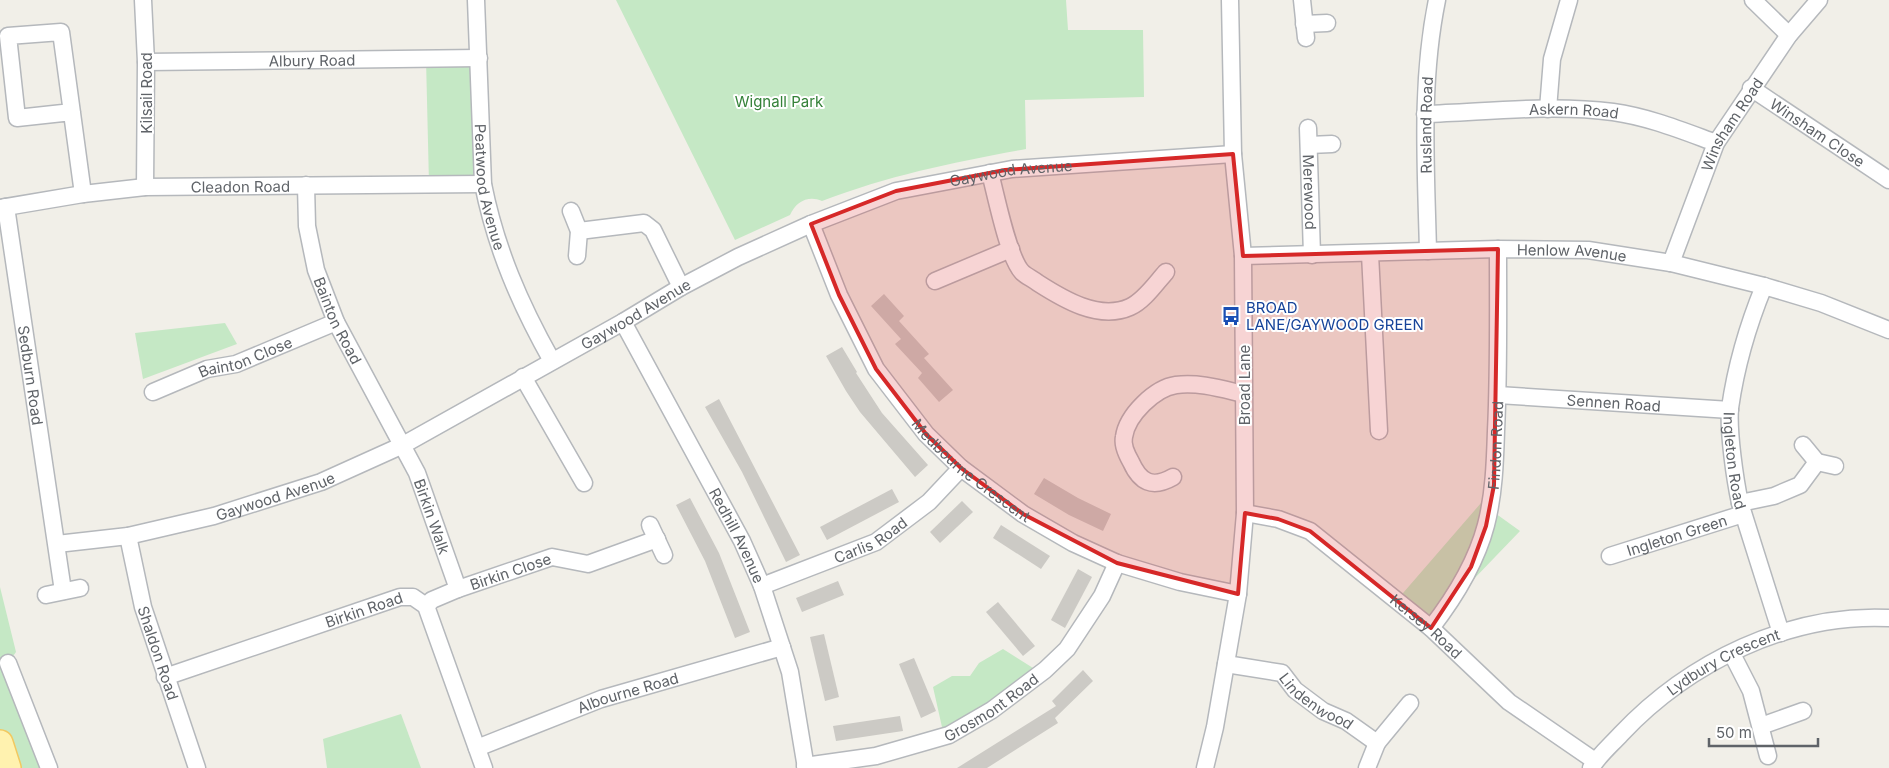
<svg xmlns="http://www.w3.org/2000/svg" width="1889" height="768" viewBox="0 0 1889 768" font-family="Inter,sans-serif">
<rect width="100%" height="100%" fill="#f1efe8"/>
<g fill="#c5e8c5">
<path d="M616 0H1066L1068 30H1143L1144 97 1025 100 1026 149C955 162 890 175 822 201 809 195 796 201 790 215L735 240Z"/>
<path d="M479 58 483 184H429L426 59Z"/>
<path d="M225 323 237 344 143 379 135 333Z"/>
<path d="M1481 503 1520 531 1445 609 1431 628 1397 600Z"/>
<path d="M0 587 16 652 8 663 49 768H9L0 742Z"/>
<path d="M1003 649 1041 673 944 736 933 687 952 676H970L979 663Z"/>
<path d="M401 714 421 768H327L323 739Z"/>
</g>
<g fill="#cccac5">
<path d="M884 294 904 316 899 321 929 354 924 358 953 390 939 402 918 378 922 373 895 344 901 339 871 306Z"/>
<path d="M842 347 857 372 856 373 882 413 928 465 915 477 860 412 846 391 826 356Z"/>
<path d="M719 399 800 555 786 562 742 472 705 407Z"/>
<path d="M1044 478 1078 498 1111 514 1103 531 1069 515 1034 494Z"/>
<path d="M892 489 899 502 827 540 820 527Z"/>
<path d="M690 498 719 553 750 632 735 638 705 561 676 505Z"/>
<path d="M962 501 973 512 940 543 930 532Z"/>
<path d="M1001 525 1050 556 1041 569 993 538Z"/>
<path d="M1078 569 1092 577 1065 628 1051 620Z"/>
<path d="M838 581 844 595 802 612 796 598Z"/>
<path d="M998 602 1035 646 1023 656 986 612Z"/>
<path d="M824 634 839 697 825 701 810 637Z"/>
<path d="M914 658 936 711 921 718 899 664Z"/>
<path d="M1083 670 1093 681 1055 718 1058 723 987 768H957L1056 706 1052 701Z"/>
<path d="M900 716 903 731 836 741 833 726Z"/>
</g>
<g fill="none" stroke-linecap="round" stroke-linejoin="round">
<g stroke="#b5b8bc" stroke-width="19">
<g id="street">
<path d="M143 0 146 62 145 187"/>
<path id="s1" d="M476 0 483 184C496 249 520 304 552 361"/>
<path d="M1302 0 1306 38"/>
<path d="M1753 0 1789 35"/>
<path d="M1304 24 1327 23"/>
<path id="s2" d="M146 62 479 58"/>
<path id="s3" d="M1751 88 1889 180"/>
<path d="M1548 109 1552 59 1569 0"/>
<path d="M72 112 17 118 8 36 61 32 83 194"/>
<path id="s4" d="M1425 114C1487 112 1552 104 1613 112 1649 117 1683 131 1716 143"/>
<path id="s5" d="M1308 128 1312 255"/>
<path d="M1309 145 1332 144"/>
<path d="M990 173C996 195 1008 257 1022 272 1026 276 1033 279 1038 283 1063 299 1099 321 1130 307 1144 301 1156 283 1166 272"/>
<path id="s6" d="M306 185 307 226 316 270 336 322 417 473 458 589"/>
<path id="s7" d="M6 207 63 591"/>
<path id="s8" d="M0 208 83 194 145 187 483 184"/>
<path d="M571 211 579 231 577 256"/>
<path id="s9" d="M811 224 839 295 876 369 926 434 961 468 1023 514 1073 543 1117 563 1180 582 1238 594"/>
<path d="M579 231 644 223 653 230 681 287"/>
<path id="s10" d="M1428 251C1426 167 1420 83 1437 0"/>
<path d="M1370 254 1379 431"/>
<path id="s11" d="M1243 256 1498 249 1588 250 1671 263 1764 286 1821 303 1889 330"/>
<path id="s12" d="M1671 263 1716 143 1789 35 1819 0"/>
<path d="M935 281 1011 249"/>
<path id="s13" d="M1764 286C1748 325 1736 366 1730 408 1728 431 1735 480 1740 503L1781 633"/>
<path id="s14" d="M623 322 742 541 762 586 790 672 806 768"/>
<path d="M523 377 584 483"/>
<path id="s15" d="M153 392 207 369 236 364 336 322"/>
<path id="s16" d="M1498 395 1730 410"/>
<path d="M1817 462 1835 466"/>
<path d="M1173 477C1152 489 1140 482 1131 462 1127 455 1122 445 1124 437 1127 415 1155 388 1176 385 1199 382 1222 389 1244 394"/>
<path d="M1740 503 1774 496 1800 485 1817 462 1803 445"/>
<path id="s17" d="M1245 513 1278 519 1310 531 1431 628 1509 702 1595 761"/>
<path d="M650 525 664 555"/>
<path id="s18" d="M128 536 143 607 197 768"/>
<path id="s19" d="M57 544 128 536 214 516 321 482 403 445 623 322 681 287 738 257 811 224 896 191 1012 169 1233 154"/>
<path id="s20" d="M1610 556 1743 514"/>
<path id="s21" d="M762 586 876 542 929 502 961 468"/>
<path d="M46 595 80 588"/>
<path id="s22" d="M426 606 432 600 458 589 552 557 588 564 657 539"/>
<path id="s23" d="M1431 628C1455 597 1476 563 1486 525 1494 494 1495 462 1496 431 1499 370 1498 309 1498 249"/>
<path d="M1732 654 1751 691 1768 756"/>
<path d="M8 663 49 768"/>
<path id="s24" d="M1226 664 1282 673 1295 690 1323 711 1346 721 1377 743 1410 703"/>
<path id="s25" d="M165 677 400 597H413L426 606 484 768"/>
<path d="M1761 726 1803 711"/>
<path id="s26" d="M477 748 601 699 782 647"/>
<path id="s27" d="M805 766 876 756 949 735 992 710 1045 670 1067 649 1102 596 1117 563"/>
<path d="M1205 768 1215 727 1238 594 1245 513 1243 256 1233 154 1230 0"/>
<path d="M1367 768 1377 743"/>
<path id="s28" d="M1591 768C1599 755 1611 745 1621 734 1689 662 1789 613 1889 618"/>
</g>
</g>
<g stroke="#f2c960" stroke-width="28">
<path id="primary" d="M0 743 8 768"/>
</g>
<use href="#street" stroke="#fff" stroke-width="16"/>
<use href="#primary" stroke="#fff2af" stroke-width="25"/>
</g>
<path fill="#d62828" fill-opacity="0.2" stroke="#d62828" stroke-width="4" stroke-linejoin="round" d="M1233 154 1243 256 1498 249 1494 485 1486 526 1471 567 1431 628 1310 531 1278 519 1245 513 1238 594 1117 563 1023 514 961 468 926 434 876 369 839 295 811 224 896 191 1005 170Z"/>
<defs>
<g id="bus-bare" transform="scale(1.5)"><path d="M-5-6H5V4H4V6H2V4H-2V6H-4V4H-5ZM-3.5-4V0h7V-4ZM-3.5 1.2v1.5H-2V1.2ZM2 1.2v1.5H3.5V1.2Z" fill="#1a4fb4" stroke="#fff" stroke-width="2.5" paint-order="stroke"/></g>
</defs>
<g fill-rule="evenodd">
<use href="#bus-bare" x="1231" y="316"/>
</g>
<g text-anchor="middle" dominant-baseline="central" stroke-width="4" stroke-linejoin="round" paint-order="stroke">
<g font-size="15" fill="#5f6368" stroke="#fff">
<text stroke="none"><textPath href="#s2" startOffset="166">Albury Road</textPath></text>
<text transform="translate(146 93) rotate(-90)">Kilsail Road</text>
<text stroke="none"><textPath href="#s4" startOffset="149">Askern Road</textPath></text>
<text stroke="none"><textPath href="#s12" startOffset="152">Winsham Road</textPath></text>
<text stroke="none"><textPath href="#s10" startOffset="126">Rusland Road</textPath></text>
<text stroke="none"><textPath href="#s3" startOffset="80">Winsham Close</textPath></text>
<text stroke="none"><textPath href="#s19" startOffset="1034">Gaywood Avenue</textPath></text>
<text stroke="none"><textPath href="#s8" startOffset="242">Cleadon Road</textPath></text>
<text stroke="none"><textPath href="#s1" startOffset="188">Peatwood Avenue</textPath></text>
<text stroke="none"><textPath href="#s5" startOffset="64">Merewood</textPath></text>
<text stroke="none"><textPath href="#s11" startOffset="329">Henlow Avenue</textPath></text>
<text stroke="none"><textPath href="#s19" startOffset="629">Gaywood Avenue</textPath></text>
<text stroke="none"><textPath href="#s6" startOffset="141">Bainton Road</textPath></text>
<text stroke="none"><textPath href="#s15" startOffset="99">Bainton Close</textPath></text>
<text stroke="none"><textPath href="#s7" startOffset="170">Sedburn Road</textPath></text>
<text transform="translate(1244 385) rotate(-90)">Broad Lane</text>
<text stroke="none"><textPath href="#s16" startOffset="116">Sennen Road</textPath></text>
<text stroke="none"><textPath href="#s23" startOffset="198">Findon Road</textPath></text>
<text stroke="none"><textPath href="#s13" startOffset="180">Ingleton Road</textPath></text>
<text stroke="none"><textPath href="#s9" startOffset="299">Medbourne Crescent</textPath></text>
<text stroke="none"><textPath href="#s19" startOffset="224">Gaywood Avenue</textPath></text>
<text stroke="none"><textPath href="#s6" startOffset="359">Birkin Walk</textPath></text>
<text stroke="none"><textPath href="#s20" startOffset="70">Ingleton Green</textPath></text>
<text stroke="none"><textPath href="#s14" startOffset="242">Redhill Avenue</textPath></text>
<text stroke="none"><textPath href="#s21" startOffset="118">Carlis Road</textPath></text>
<text stroke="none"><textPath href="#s22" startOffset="92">Birkin Close</textPath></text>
<text stroke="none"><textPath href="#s25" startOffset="210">Birkin Road</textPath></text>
<text stroke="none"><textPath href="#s17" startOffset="218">Kersey Road</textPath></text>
<text stroke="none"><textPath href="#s18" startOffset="121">Shaldon Road</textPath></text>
<text stroke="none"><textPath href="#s28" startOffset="172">Lydbury Crescent</textPath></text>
<text stroke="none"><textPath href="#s26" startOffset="161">Albourne Road</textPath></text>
<text stroke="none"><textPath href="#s24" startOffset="102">Lindenwood</textPath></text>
<text stroke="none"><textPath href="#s27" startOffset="198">Grosmont Road</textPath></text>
</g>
<g font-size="15" fill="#348238" stroke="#fff">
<text x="779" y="101">Wignall Park</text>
</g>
<g font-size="15" fill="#164399" stroke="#fff" text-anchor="start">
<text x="1246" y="307">BROAD<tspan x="1246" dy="17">LANE/GAYWOOD GREEN</tspan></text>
</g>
</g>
<path d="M1709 738v8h109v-8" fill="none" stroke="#5f6368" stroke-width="2.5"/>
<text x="1716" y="738" font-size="15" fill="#5f6368" stroke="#ffffff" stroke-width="4" paint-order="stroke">50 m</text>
</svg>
